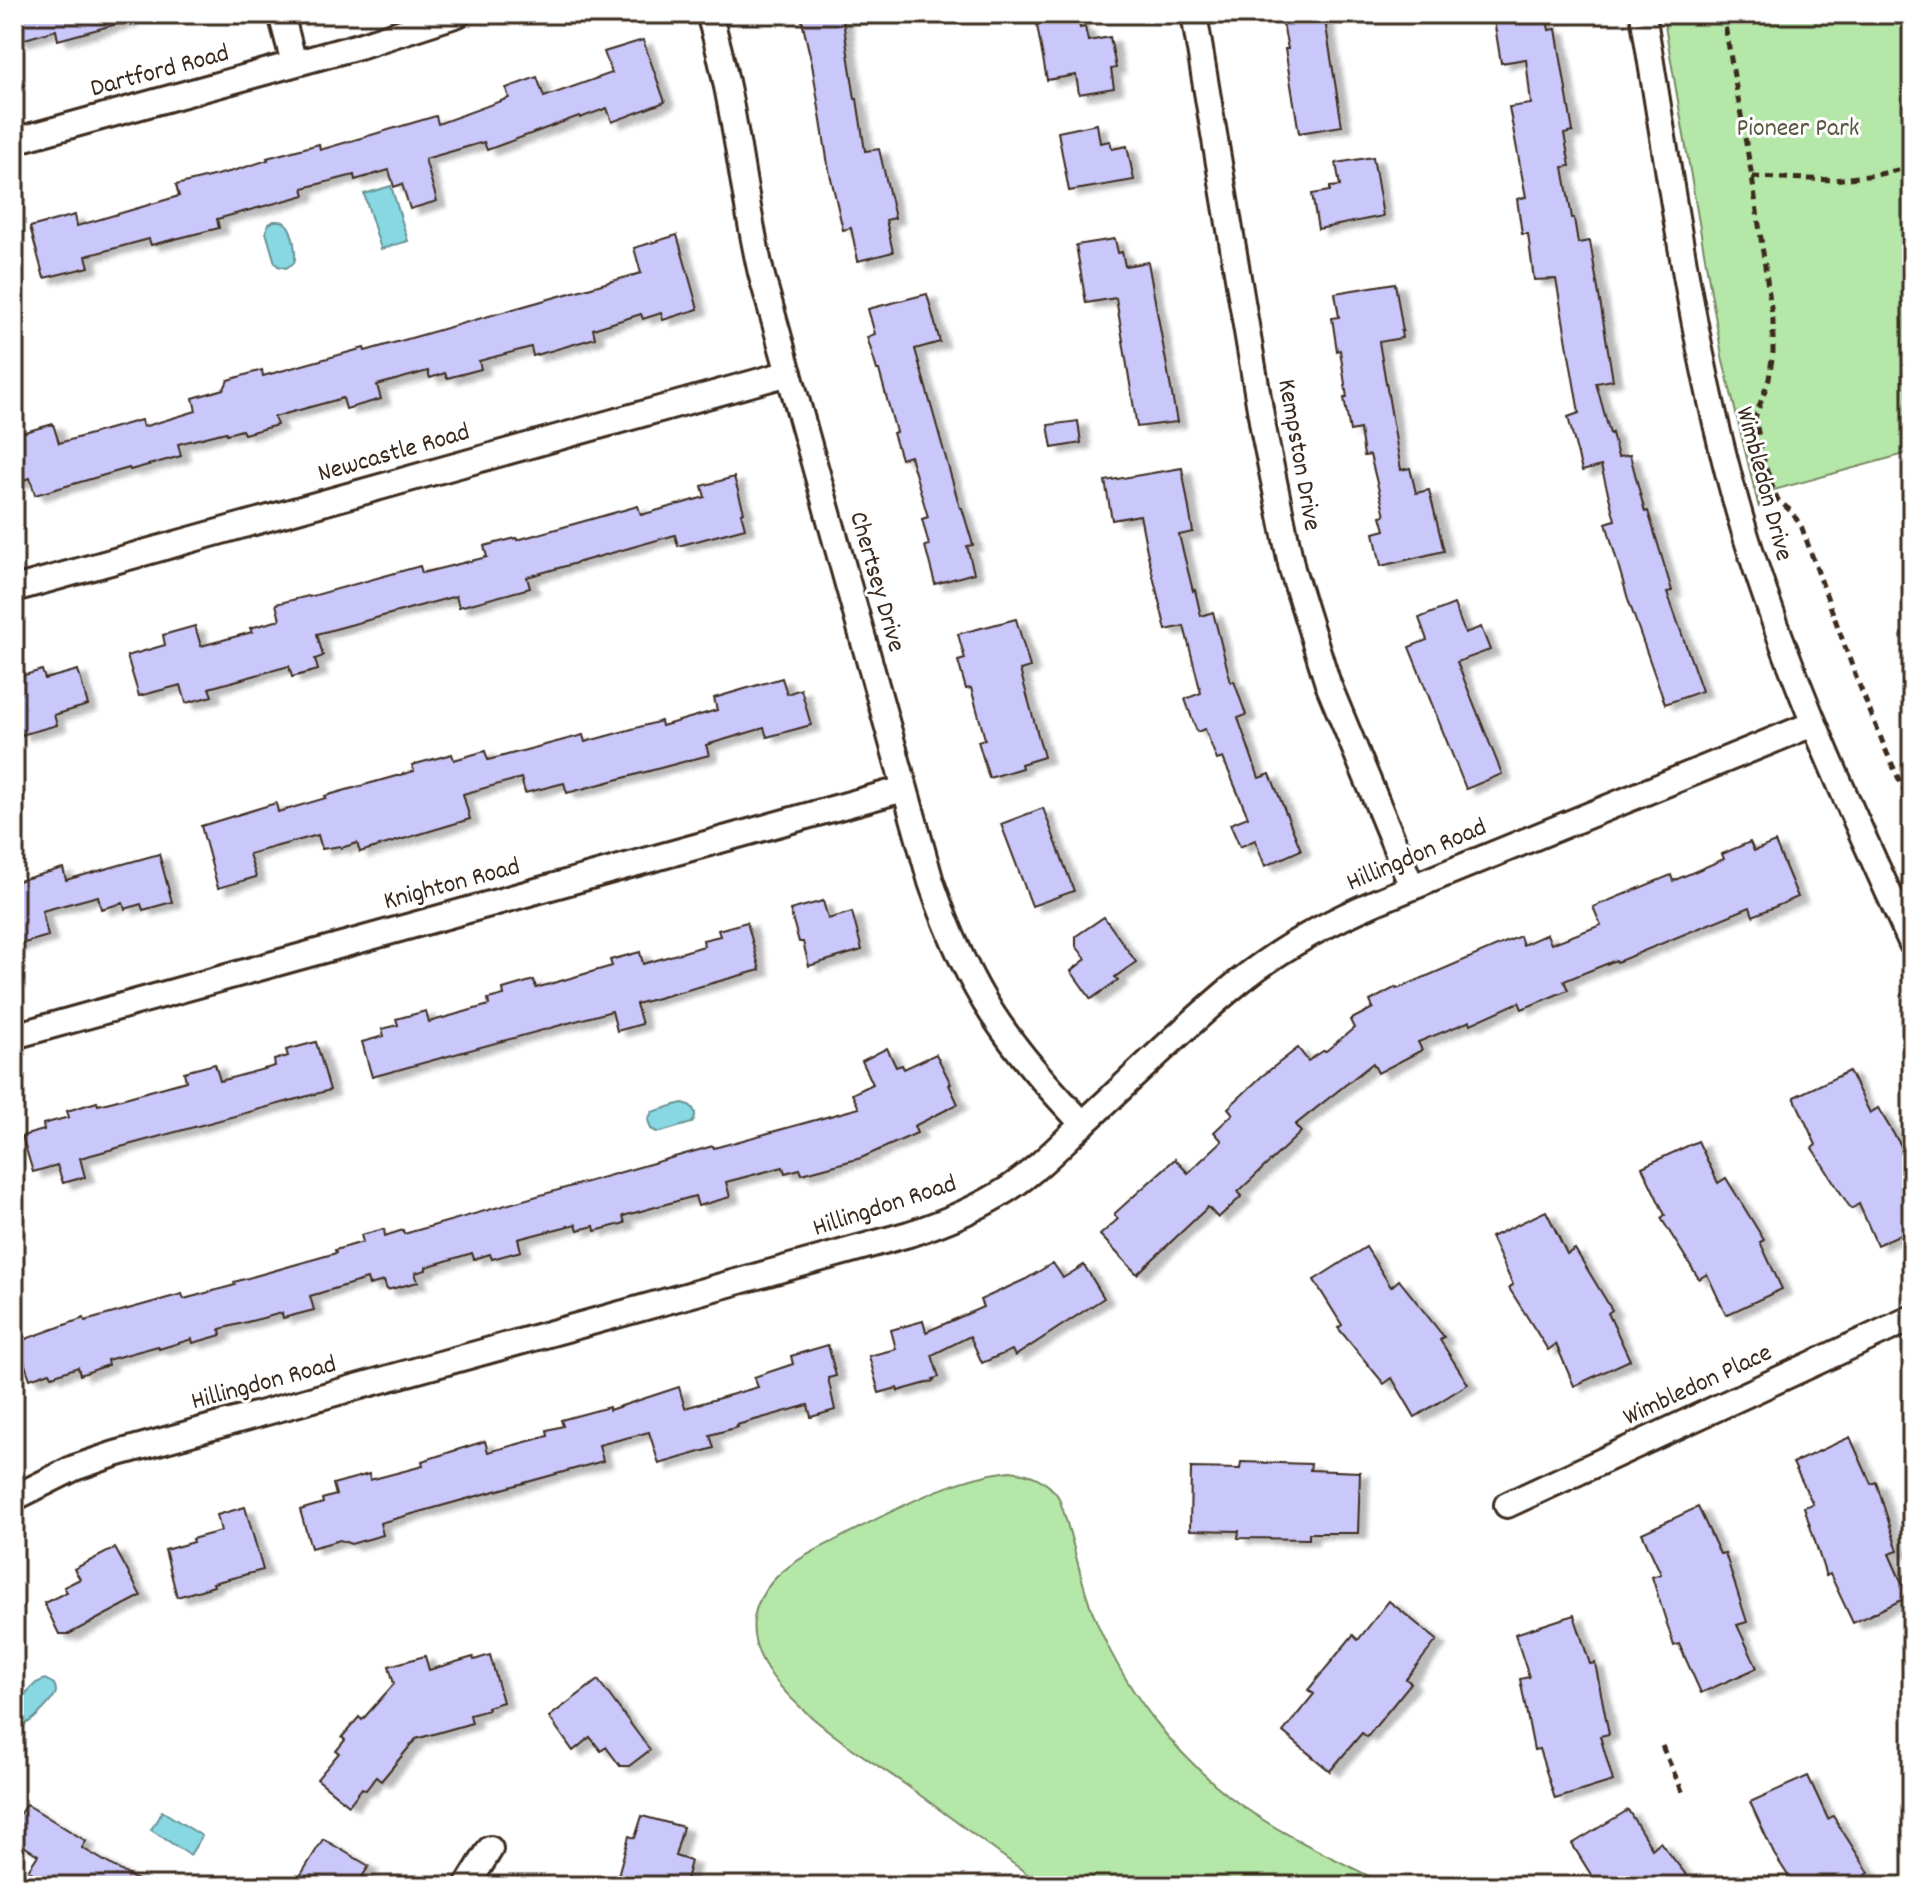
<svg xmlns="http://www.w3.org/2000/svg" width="1926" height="1900" viewBox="0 0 1926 1900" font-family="Dekko,sans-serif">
<defs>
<filter id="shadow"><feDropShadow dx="9" dy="5" stdDeviation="2" flood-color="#0004"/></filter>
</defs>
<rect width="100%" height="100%" fill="#fff"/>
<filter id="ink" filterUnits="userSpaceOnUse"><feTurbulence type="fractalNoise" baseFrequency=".0125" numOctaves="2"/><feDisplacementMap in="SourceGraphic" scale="16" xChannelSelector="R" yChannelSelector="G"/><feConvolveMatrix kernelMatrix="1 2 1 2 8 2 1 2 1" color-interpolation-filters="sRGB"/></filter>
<g filter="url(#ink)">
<g fill="#b4e7a8" stroke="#788863" stroke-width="2">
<path d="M1663 14H1912V452L1759 494V508L1722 356Z"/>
<path d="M1010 1471C1031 1473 1045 1479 1058 1496 1073 1534 1078 1575 1093 1613 1121 1684 1170 1749 1230 1797 1271 1829 1326 1855 1373 1878L1384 1886C1297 1886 1210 1886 1123 1886 1103 1886 1083 1886 1063 1886 1058 1886 1049 1887 1045 1886 1037 1883 1023 1870 1015 1865 981 1840 947 1815 913 1790 859 1750 701 1666 771 1583 790 1560 822 1548 847 1534 899 1508 951 1478 1010 1471Z"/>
</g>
<g fill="#87d8e3" stroke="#699294" stroke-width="2">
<path d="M391 186 408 241 381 249 364 194Z"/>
<path d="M274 221C280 221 283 220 287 225 293 231 297 255 294 263L286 268 278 266 275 263 266 232 268 225Z"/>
<path d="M682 1103C693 1104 699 1113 692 1123L661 1132H657L651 1129 648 1120 652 1112Z"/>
<path d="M45 1679 54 1684C55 1686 56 1689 56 1691 56 1698 34 1720 27 1723 21 1727 20 1725 14 1724V1705L36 1683Z"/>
<path d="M162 1811 202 1836 190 1855 151 1830Z"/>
</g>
<g fill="#cac7fa" stroke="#3b2a1e" stroke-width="2" filter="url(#shadow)">
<path d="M14 14H127L128 21 58 40 56 30 18 41 14 27Z"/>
<path d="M815 14H842L855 99H857L865 151 879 149 895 218 886 220 893 252 858 261 851 228 843 230 828 165 812 64 801 17Z"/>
<path d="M1072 14H1077L1080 28 1085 27 1088 41 1110 37 1116 68 1111 69 1114 88 1079 94 1076 75 1047 80 1036 20Z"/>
<path d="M1281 14H1324L1342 126 1299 133 1285 49H1288Z"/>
<path d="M1493 14H1546L1549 30 1556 29 1573 132 1564 134 1570 166 1563 167 1572 218H1574L1578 243 1590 241 1613 380 1596 383 1610 434 1612 433 1618 457 1630 455 1645 512 1648 511 1672 591 1667 592 1702 691 1665 704 1628 599 1606 523 1615 520 1601 466 1582 471 1568 417 1579 413 1556 279 1534 280 1528 234H1522L1517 199 1526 197 1509 107 1531 104 1526 59 1501 63Z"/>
<path d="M643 40 665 102 612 122 607 108 580 118 579 116 487 150 484 142 425 159 437 201 410 209 402 184 394 187 389 170 355 180 354 175 303 188 305 195 217 219 219 228 151 245 149 239 86 256 89 267 44 278 30 227 75 215 77 226 179 196 176 185 233 171 268 160 267 158 319 144 320 150 436 116 438 124 509 98 506 88 537 77 544 97 612 73 604 52Z"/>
<path d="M1097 124 1100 143 1110 141 1112 149 1127 146 1134 180 1069 191 1058 132Z"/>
<path d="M1373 157 1383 216 1318 229 1312 194 1330 191V187L1340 186 1336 163Z"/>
<path d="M677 235 698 309 663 320 661 313 643 319 641 314 593 329 595 338 533 356 531 347 479 361 481 369 447 378 445 373 430 378 428 371 377 385 381 399 346 409 343 398 274 417 277 425 244 434 242 430 227 434 226 432 178 444 181 456 130 470 129 468 35 495 30 478 14 483V435L53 424 59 443 141 420 143 427 196 411 193 398 224 389 228 380 262 370 263 376 364 348 365 351 641 273 634 248Z"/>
<path d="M1115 239 1118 253 1122 252 1125 266 1148 262 1177 422 1137 427 1116 298 1086 303 1076 245Z"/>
<path d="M1395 283 1403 331H1401L1402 338 1379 342 1401 470 1410 468 1416 493 1429 490 1444 551 1381 566 1374 533 1385 530 1381 516 1385 515 1370 455 1364 456 1360 429 1350 431 1344 398H1347L1340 350 1337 351 1332 318 1339 317 1335 293Z"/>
<path d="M927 294 940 342 915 349 960 508H962L973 545 967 546 974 573 935 584 925 546 929 545 922 519 928 517 910 456 901 459 893 433 896 432 879 370H877L867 337 875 334 868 309Z"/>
<path d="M1078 421 1081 443 1052 448 1048 425Z"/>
<path d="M1182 468 1193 532 1179 535 1193 591 1195 590 1201 616 1213 612 1231 683 1234 681 1246 715 1238 718 1259 778 1270 774 1301 850 1265 866 1255 840 1240 847 1230 824 1248 817 1223 758 1217 760 1205 729 1197 732 1185 699 1201 693 1184 626 1166 630 1147 551 1140 515 1112 520 1105 481Z"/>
<path d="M734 477 744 512 741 513 745 528 678 546 675 535 527 577 530 588 459 607 456 596 317 634 323 656 315 659 318 670 292 677 289 666 209 688 212 696 186 703 181 685 139 696 127 656 165 645 163 635 195 626 201 646 252 632 250 628 280 620 276 604 308 596 309 597 420 566 422 573 487 557 484 546 516 538 517 540 638 506 641 515 705 497 702 486Z"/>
<path d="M1454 604 1465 633 1481 627 1490 650 1457 662 1502 774 1466 789 1409 647 1427 640 1419 618Z"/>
<path d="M1016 619 1030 667 1020 670 1044 757 1021 764 1022 768 989 778 978 741 985 739 971 688 966 689 958 661 965 659 958 634Z"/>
<path d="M42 670 45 679 78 670 88 705 54 715 57 725 21 735 14 711V678Z"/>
<path d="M782 678 787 694 801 689 811 725 767 737 764 728 706 745 709 755 567 793 564 783 525 793 521 778 463 794 470 819 360 852 357 843 341 848 340 846 322 849 318 835 249 854 256 877 218 888 201 826 276 803 278 812 326 798 325 796 414 771 412 765 452 754 454 760 485 751 488 760 583 735 585 742 661 721 662 726 717 710 714 698Z"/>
<path d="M1043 808 1074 891 1032 906 1001 824Z"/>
<path d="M1750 842 1754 851 1775 842 1798 897 1753 916 1750 907 1617 962 1616 960 1564 981 1568 990 1522 1009 1519 1002 1471 1024 1470 1021 1418 1042 1422 1050 1378 1073 1373 1063 1295 1125 1301 1132 1238 1192 1242 1196 1218 1218 1208 1207 1137 1274 1100 1235 1118 1219 1114 1214 1175 1159 1188 1173 1222 1141 1214 1132 1233 1114 1228 1108 1262 1076 1298 1048 1308 1061 1323 1051H1326L1354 1028 1350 1020 1373 1008 1370 1001 1396 987 1397 989 1520 936 1523 945 1547 934 1551 944 1601 925 1593 907 1671 875 1673 881 1724 859 1722 854Z"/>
<path d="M159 854 172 902 143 910 141 904 125 909 123 903 101 909 98 896 42 911 48 936 14 946V882L63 868 66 880Z"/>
<path d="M823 901 828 919 852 912 862 950 809 966 803 942H799L790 910Z"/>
<path d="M1104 917 1136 962 1115 977 1118 980 1091 999 1071 971 1086 959 1076 946V936Z"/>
<path d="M747 922 760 970 636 1004 642 1024 617 1031 612 1011 372 1077 362 1042 384 1036 382 1029 398 1025 396 1019 426 1011 429 1022 489 1005 488 999 504 995 503 989 534 980 536 988 612 966 610 960 640 952 643 964 704 946 703 940 720 936 718 930Z"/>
<path d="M316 1042 330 1090 80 1158 85 1177 63 1183 57 1165 33 1172 22 1136 44 1130 43 1124 69 1117 67 1111 97 1102 98 1105 114 1101 186 1081 184 1072 215 1064 220 1081 275 1066 274 1060 288 1056 286 1050Z"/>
<path d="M887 1048 896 1067 902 1065 904 1069 936 1054 951 1084 949 1085 958 1104 914 1126 917 1133 861 1158 802 1174 800 1169 785 1173 783 1167 726 1182 730 1197 698 1206 695 1196 623 1216 625 1223 595 1231 594 1226 578 1230 576 1224 518 1239 521 1251 492 1259 490 1254 474 1259 472 1253 426 1267V1270L415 1273 418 1282 387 1290 384 1281 369 1285 367 1279 310 1296 314 1310 283 1318 282 1313 220 1329 221 1335 193 1343 192 1339 159 1349 158 1346 107 1360 108 1365 80 1375 78 1367 52 1376 50 1372 30 1379 17 1342 84 1318 85 1321 182 1294 184 1299 235 1285 234 1282 336 1253 335 1250 363 1242 361 1235 384 1229 385 1236 403 1230 404 1234 713 1146 714 1148 859 1108 852 1094 873 1084 862 1061Z"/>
<path d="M1849 1071 1870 1113 1878 1108 1912 1164V1229L1877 1245 1859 1204 1851 1209 1812 1148 1816 1145 1794 1097Z"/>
<path d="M1698 1141 1718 1183 1726 1178 1764 1240 1760 1242 1782 1289 1726 1315 1707 1274 1699 1279 1661 1218 1665 1215 1642 1167Z"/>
<path d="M1546 1211 1567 1254 1575 1249 1612 1310 1608 1313 1630 1360 1574 1386 1556 1344 1548 1350 1509 1288 1513 1285 1491 1237Z"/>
<path d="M1366 1247 1391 1287 1399 1280 1444 1337 1440 1340 1468 1384 1415 1417 1392 1378 1384 1384 1338 1328 1342 1325 1314 1280Z"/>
<path d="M1053 1263 1063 1278 1084 1265 1104 1298 1015 1356 1012 1350 982 1363 970 1336 932 1355 939 1377 933 1379 934 1381 898 1391 897 1388 879 1393 869 1356 896 1349 891 1330 923 1321 926 1332 983 1307 980 1300 1026 1279Z"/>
<path d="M828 1345 836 1376 828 1378 835 1410 811 1417 808 1405 737 1425 738 1427 710 1435 714 1448 659 1464 649 1432 599 1445 603 1461 380 1523 383 1535 351 1544 340 1540 311 1548 300 1510 323 1503 322 1499 336 1495 333 1484 369 1474 370 1480 423 1466 422 1461 485 1441 488 1452 548 1436 547 1430 563 1426 561 1420 609 1407V1410L679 1387 685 1408 758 1387 754 1377 793 1364 791 1356Z"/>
<path d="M1850 1437 1871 1484 1876 1482 1898 1551 1889 1554 1908 1597 1853 1623 1830 1574 1826 1576 1804 1507 1813 1504 1793 1463Z"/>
<path d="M1241 1462 1311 1464 1310 1470 1360 1472 1358 1533H1309V1539L1238 1538 1239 1531 1190 1530 1191 1468 1240 1469Z"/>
<path d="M245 1507 263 1570 213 1583 214 1586 177 1597 165 1550 193 1542 192 1539 221 1531 217 1515Z"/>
<path d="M1698 1507 1720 1554 1725 1553 1747 1622 1737 1625 1757 1668 1701 1693 1679 1644 1674 1646 1652 1577 1661 1574 1642 1533Z"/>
<path d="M115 1548 141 1596 69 1634H59L44 1603 67 1592 64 1587 80 1579 74 1569Z"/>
<path d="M1389 1601 1437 1640 1406 1679 1411 1683 1367 1737 1362 1733 1330 1771 1283 1732 1314 1694 1308 1690 1353 1635 1358 1640Z"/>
<path d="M1574 1615 1590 1664 1595 1663 1609 1734 1600 1736 1613 1781 1555 1799 1539 1749 1534 1750 1520 1679 1529 1677 1515 1634Z"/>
<path d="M490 1655 503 1702 487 1707 488 1710 470 1715 472 1723 416 1739 381 1781 376 1777 366 1790 362 1788 349 1805 317 1779 339 1753 336 1751 345 1740 342 1737 359 1717 362 1720 394 1684 389 1666 425 1656 429 1670 473 1657 474 1660Z"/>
<path d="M598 1680 650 1750 629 1766H620L606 1747 601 1751 590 1737 573 1751 549 1717Z"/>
<path d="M1808 1776 1828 1819 1833 1816 1869 1873 1849 1886H1795L1774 1854 1750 1802Z"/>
<path d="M26 1804 86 1841 82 1848 147 1886H53L28 1870 38 1855 14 1840V1823Z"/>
<path d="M1628 1810 1652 1849 1660 1842 1695 1886H1598L1572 1844Z"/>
<path d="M642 1816 683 1827 675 1856 691 1861 685 1883 668 1878 666 1886H615L629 1836 635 1838Z"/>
<path d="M323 1839 369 1866 356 1886H294Z"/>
</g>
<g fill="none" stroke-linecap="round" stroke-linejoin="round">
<g stroke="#3b2a1e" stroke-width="30">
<g id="street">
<path d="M281 14 294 63"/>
<path d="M709 14C735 99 741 187 761 273L931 882C947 928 966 974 993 1015 1019 1055 1051 1090 1083 1124"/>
<path d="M1194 14 1264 433 1292 569 1328 684 1412 887"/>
<path d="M1643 14C1672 186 1694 362 1744 530 1788 675 1849 807 1912 944"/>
<path d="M14 141 359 46 458 14"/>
<path d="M14 589 789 373"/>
<path d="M14 1036 904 789"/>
<path d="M14 1498 74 1468 115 1454 909 1234C943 1223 977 1209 1008 1189 1037 1170 1061 1144 1086 1121 1137 1074 1186 1025 1240 981 1281 948 1327 923 1376 902L1813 724"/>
<path d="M1507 1505 1912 1318"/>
<path d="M467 1886 490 1849"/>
</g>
</g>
<g stroke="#3b2a1e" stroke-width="5" stroke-dasharray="8 6" stroke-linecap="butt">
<path d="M1723 14 1752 177 1773 321V352L1769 379 1755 418 1764 461 1773 489 1778 500 1792 512 1802 528 1856 677 1887 753 1912 808"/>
<path d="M1752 177 1834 180 1875 175 1912 167"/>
<path d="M1662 1746 1683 1793"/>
</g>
<use href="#street" stroke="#fff" stroke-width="24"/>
</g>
</g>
<g text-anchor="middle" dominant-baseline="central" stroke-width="6" stroke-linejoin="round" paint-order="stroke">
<g font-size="26" fill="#3b2a1e" stroke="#fff">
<text transform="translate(160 72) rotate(-15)">Dartford Road</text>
<text transform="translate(394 454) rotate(-16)">Newcastle Road</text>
<text transform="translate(1298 455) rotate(80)">Kempston Drive</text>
<text transform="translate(1763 484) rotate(75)">Wimbledon Drive</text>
<text transform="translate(876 582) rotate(74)">Chertsey Drive</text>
<text transform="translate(1417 856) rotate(-23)">Hillingdon Road</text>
<text transform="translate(452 885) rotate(-15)">Knighton Road</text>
<text transform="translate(885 1207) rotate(-18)">Hillingdon Road</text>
<text transform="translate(264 1384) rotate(-15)">Hillingdon Road</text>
<text transform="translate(1698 1386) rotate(-25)">Wimbledon Place</text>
</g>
<g font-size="26" fill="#595940" stroke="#fff">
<text x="1798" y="129">Pioneer Park</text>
</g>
</g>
<rect width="1926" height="1900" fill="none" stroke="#fff" stroke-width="48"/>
<rect x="24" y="24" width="1878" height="1852" fill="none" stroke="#3b2a1e" stroke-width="3" filter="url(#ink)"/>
</svg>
